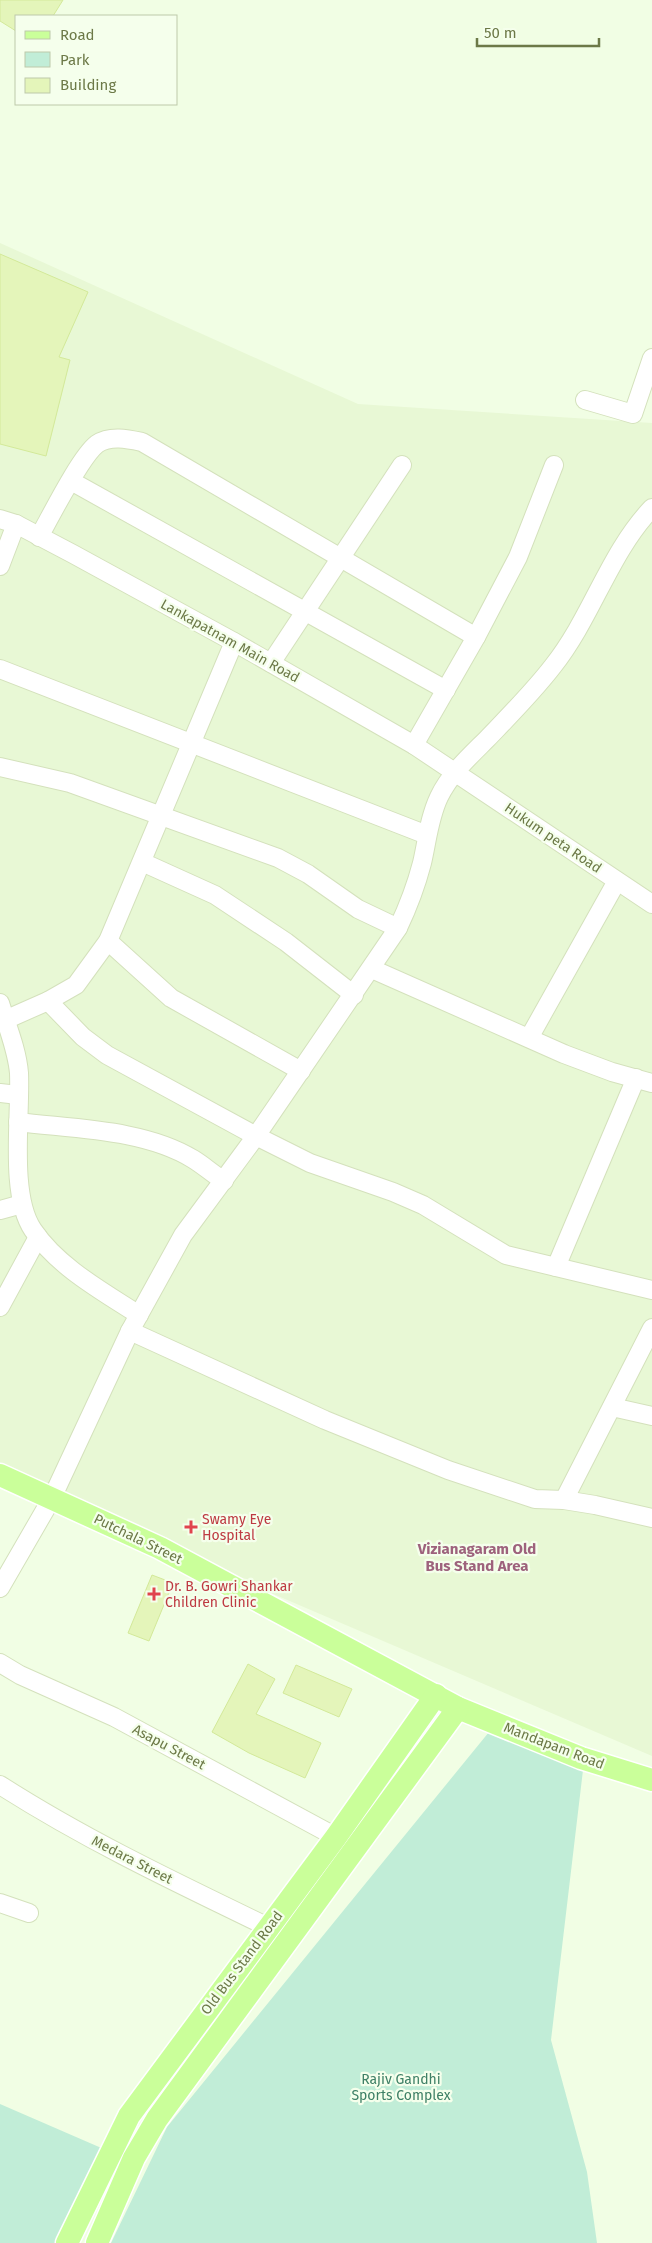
<svg xmlns="http://www.w3.org/2000/svg" width="652" height="2243" viewBox="0 0 652 2243" font-family="'Fira Sans',sans-serif">
<rect width="100%" height="100%" fill="#f1fee4"/>
<path fill="#e8f8d5" d="M0 243 358 404 652 423V1756L0 1477Z"/>
<g fill="#c1edd7">
<path d="M489 1732 583 1770 551 2040 587 2172 597 2243H111L167 2127Z"/>
<path d="M0 2104 106 2150 65 2243H0Z"/>
</g>
<g fill="#e4f5ba" stroke="#d3e999">
<path d="M0 0H63L53 16H16V31L0 21Z"/>
<path d="M0 254 88 292 59 357 70 360 46 456 0 444Z"/>
<path d="M152 1575 173 1583 149 1641 128 1633Z"/>
<path d="M248 1664 275 1679 256 1714 321 1743 305 1778 249 1753 212 1732Z"/>
<path d="M296 1665 352 1689 339 1717 283 1693Z"/>
</g>
<g fill="none" stroke-linecap="round" stroke-linejoin="round">
<g stroke="#d4e1bc" stroke-width="20">
<g id="minor">
<path d="M585 400 633 414 652 358"/>
<path d="M71 481 446 690"/>
<path d="M0 519 16 524 73 554 234 642 414 745 652 904"/>
<path d="M39 537C51 516 80 457 97 444 110 435 128 439 142 442L476 637"/>
<path d="M0 566 16 524"/>
<path d="M271 663 402 465"/>
<path d="M0 669 427 835"/>
<path d="M414 745 476 637 518 557 554 465"/>
<path d="M0 767 70 783 278 858 308 874 358 909 398 928"/>
<path d="M142 862 215 895 286 942 354 995"/>
<path d="M108 941 171 998 301 1071"/>
<path d="M372 969 564 1054 612 1072 652 1083"/>
<path d="M48 1001 83 1037 107 1055 256 1136 310 1163 393 1192 423 1205 506 1255 652 1290"/>
<path d="M0 1003C7 1026 17 1049 19 1073 21 1115 9 1195 33 1230 58 1267 102 1291 139 1315"/>
<path d="M5 1020 48 1001 76 985 108 941 234 642"/>
<path d="M529 1038 617 881"/>
<path d="M0 1093 18 1095"/>
<path d="M18 1122C73 1129 144 1129 193 1159 203 1165 213 1174 224 1181"/>
<path d="M0 1210 22 1204"/>
<path d="M556 1267 636 1078"/>
<path d="M0 1307 38 1237"/>
<path d="M130 1331 325 1420 448 1470 535 1499 564 1500 595 1505 652 1518"/>
<path d="M612 1407 652 1416"/>
<path d="M564 1500 652 1328"/>
<path d="M0 1588 52 1498 130 1331 183 1235 256 1136 398 928C408 907 416 886 422 863 427 842 429 818 439 797 450 774 469 757 487 739 510 715 533 692 553 666 592 617 609 553 652 508"/>
<path d="M0 1663 20 1675 114 1717 336 1837"/>
<path d="M0 1785C86 1840 177 1883 268 1927"/>
<path d="M0 1903 29 1913"/>
</g>
</g>
<g stroke="#fff" stroke-width="25">
<g id="major">
<path d="M0 1475 160 1548 458 1708 581 1758 652 1780"/>
<path d="M67 2243 129 2116 336 1837 436 1695"/>
<path d="M97 2243 134 2158 157 2119 458 1708"/>
</g>
</g>
<use href="#minor" stroke="#fff" stroke-width="18"/>
<use href="#major" stroke="#caff9a" stroke-width="22"/>
</g>
<g fill="#e0444e" stroke="#f5ffec" stroke-width="2">
<path d="M188.5 1519.5h5v5h5v5h-5v5h-5v-5h-5v-5h5z"/>
<path d="M151.5 1586.5h5v5h5v5h-5v5h-5v-5h-5v-5h5z"/>
</g>
<g text-anchor="middle" dominant-baseline="central" stroke-width="4.5" stroke-linejoin="round" paint-order="stroke">
<g font-size="14" fill="#6c7947" stroke="#f5ffec">
<text transform="translate(230 641) rotate(29)">Lankapatnam Main Road</text>
<text transform="translate(553 838) rotate(34)">Hukum peta Road</text>
<text transform="translate(138 1539) rotate(26)">Putchala Street</text>
<text transform="translate(554 1746) rotate(21)">Mandapam Road</text>
<text transform="translate(169 1747) rotate(28)">Asapu Street</text>
<text transform="translate(132 1860) rotate(27)">Medara Street</text>
<text transform="translate(242 1963) rotate(-53)">Old Bus Stand Road</text>
</g>
<g font-size="14" fill="#be3a42" stroke="#f5ffec" text-anchor="start">
<text x="202" y="1519">Swamy Eye<tspan x="202" dy="16">Hospital</tspan></text>
<text x="165" y="1586">Dr. B. Gowri Shankar<tspan x="165" dy="16">Children Clinic</tspan></text>
</g>
<g font-size="14" fill="#3e8066" stroke="#f5ffec">
<text x="401" y="2079">Rajiv Gandhi<tspan x="401" dy="16">Sports Complex</tspan></text>
</g>
<g font-size="15" font-weight="bold" fill="#9d627c" stroke="#f5ffec">
<text x="477" y="1549">Vizianagaram Old<tspan x="477" dy="17">Bus Stand Area</tspan></text>
</g>
</g>
<rect x="15" y="15" width="162" height="90" fill="#f5ffec" stroke="#bec9aa"/>
<rect x="25" y="31" width="25" height="8" fill="#caff9a" stroke="#bec9aa"/>
<text x="60" y="40" font-size="15" fill="#6c7947">Road</text>
<rect x="25" y="52" width="25" height="15" fill="#c1edd7" stroke="#bec9aa"/>
<text x="60" y="65" font-size="15" fill="#6c7947">Park</text>
<rect x="25" y="78" width="25" height="15" fill="#e4f5ba" stroke="#bec9aa"/>
<text x="60" y="90" font-size="15" fill="#6c7947">Building</text>
<path d="M477 38v8h122v-8" fill="none" stroke="#6c7947" stroke-width="2.5"/>
<text x="484" y="38" font-size="15" fill="#6c7947" stroke="#f5ffec" stroke-width="4" paint-order="stroke">50 m</text>
</svg>
